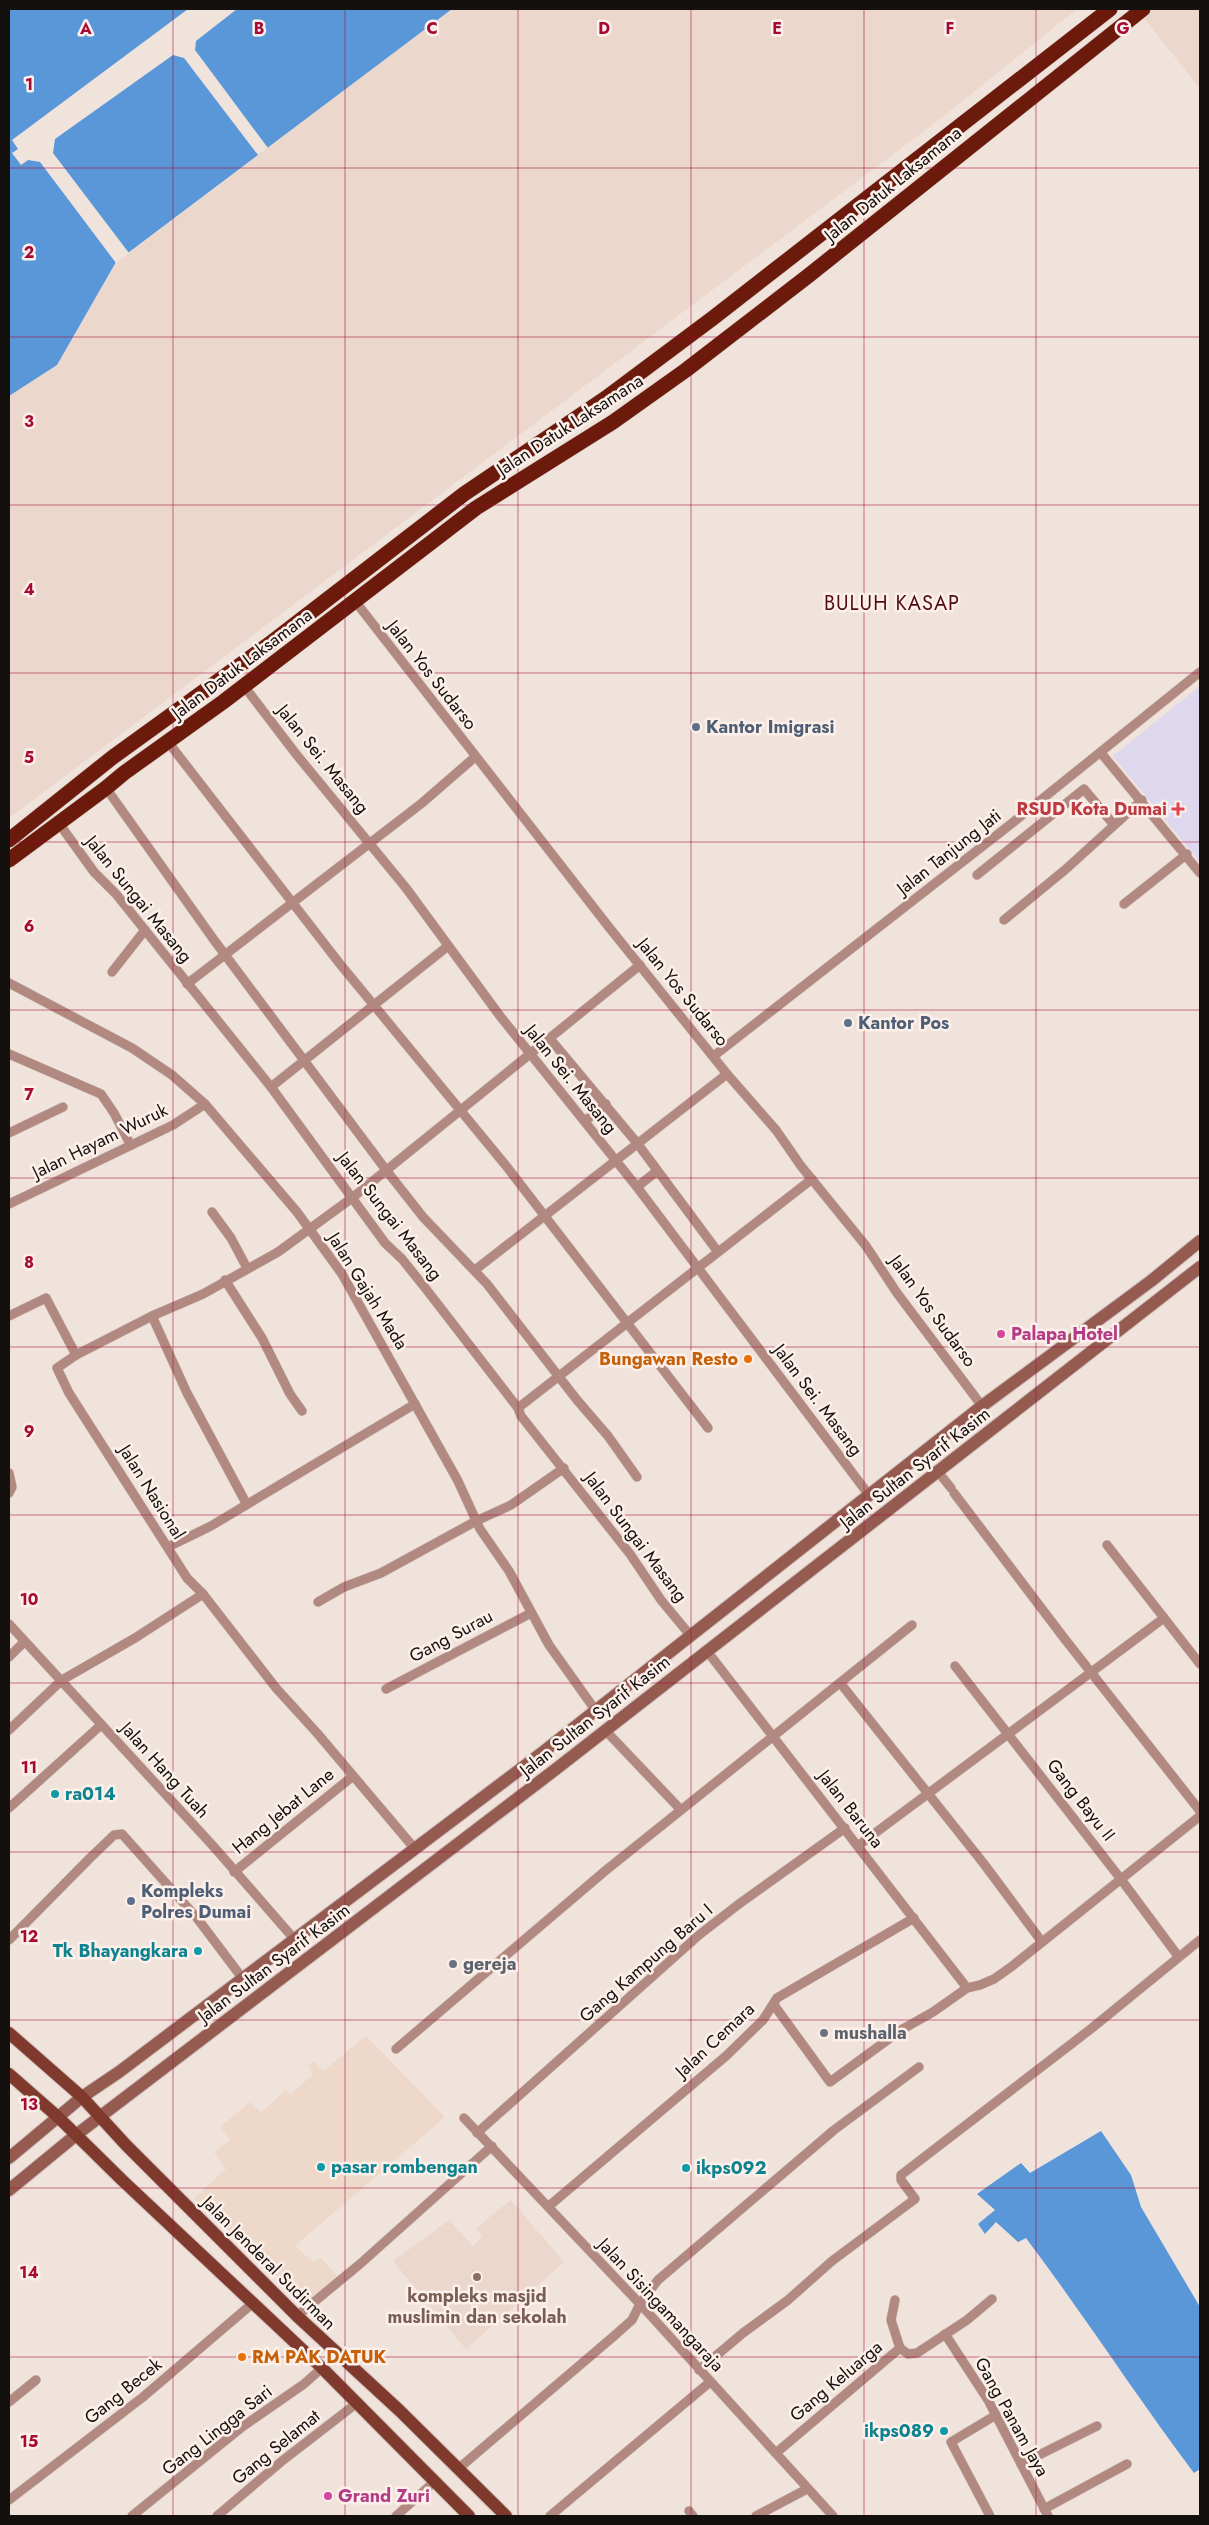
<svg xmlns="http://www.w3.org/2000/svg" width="1209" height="2525" viewBox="0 0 1209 2525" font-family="Jost,sans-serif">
<rect width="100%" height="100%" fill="#f0e3dc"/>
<path fill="#edd8ca" d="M366 2036 445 2117 295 2246 313 2262 321 2258 341 2280 310 2307 194 2198 226 2169 214 2152 230 2140 220 2127 250 2102 261 2112 286 2090 290 2094 313 2075 308 2066 314 2061 323 2071Z"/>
<g fill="#ebd7cc">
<path d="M452 9H1077L944 116 9 818V396L57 365 116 263Z"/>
<path d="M1135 9H1200V89L1152 28Z"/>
<path d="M511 2200 564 2262 466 2349 393 2261 449 2220 473 2246 482 2237 476 2228Z"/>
</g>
<path fill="#ded8ee" d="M1200 686V862L1113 756Z"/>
<g fill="#5997d8">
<path d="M9 9H452L116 262 57 365 9 396Z"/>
<path d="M1101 2131 1131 2175 1141 2207 1200 2307V2469L1194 2473C1136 2396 1084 2315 1026 2238L1018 2242 996 2222 985 2234 978 2224 995 2210 977 2194 1021 2163 1030 2173Z"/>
</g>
<path fill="#f0e3dc" d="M188 9H237L196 41 195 50 268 148 258 155 184 58 173 55 55 139 53 153 129 253 116 263 40 162 28 160 21 165 12 153 18 149 12 140Z"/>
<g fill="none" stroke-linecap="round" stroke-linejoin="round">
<g stroke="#cdc1bb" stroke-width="10">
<g id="street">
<path d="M355 601 608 926 727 1074 776 1130 801 1166 866 1246 897 1293 982 1406"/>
<path d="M244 686 296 754 406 888 500 1016 637 1187 869 1495"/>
<path d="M168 742 340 964 507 1167 708 1428"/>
<path d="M1101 753 1200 873"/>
<path d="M106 788 214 940 386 1170 423 1217 487 1284 577 1400 608 1436 637 1477"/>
<path d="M58 822 94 872 116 894 271 1087 385 1243 402 1259 426 1289 518 1408 521 1416 630 1554 661 1600 690 1635"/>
<path d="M977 875 1084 789 1114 825"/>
<path d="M1124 904 1187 854"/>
<path d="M1004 920 1066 869 1142 800"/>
<path d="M112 972 145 930"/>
<path d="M9 983 132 1048 172 1075 205 1104 297 1212 342 1274 458 1481 480 1529 509 1571 549 1645 596 1711"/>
<path d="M187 984 422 803 475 757"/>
<path d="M551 1040 637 1143 718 1252"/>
<path d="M9 1054 101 1094 114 1113 130 1144"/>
<path d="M715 1055 1011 824 1200 672"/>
<path d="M271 1087 448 946"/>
<path d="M585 1121 606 1104"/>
<path d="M9 1133 63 1107"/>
<path d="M637 1187 657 1171"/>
<path d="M9 1204 173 1125 205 1104"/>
<path d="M212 1212 231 1238 247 1268"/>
<path d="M475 1270 727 1074"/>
<path d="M225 1280 262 1338 290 1394 302 1411"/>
<path d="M9 1316 46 1298 76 1355"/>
<path d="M152 1316 187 1393 246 1503"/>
<path d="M518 1408 812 1179"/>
<path d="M9 1473 12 1487 9 1493"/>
<path d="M939 1473 951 1488"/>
<path d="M954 1493 1064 1638 1200 1811"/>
<path d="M1107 1545 1200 1664"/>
<path d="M168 1547 211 1526 415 1404"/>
<path d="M318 1602 344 1587 381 1573 476 1521 511 1505 564 1468"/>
<path d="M9 1624 214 1847 295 1940"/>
<path d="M707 1651 967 1988"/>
<path d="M9 1657 24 1642"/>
<path d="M955 1666 1120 1878 1178 1956"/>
<path d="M841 1684 984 1864 1042 1942"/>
<path d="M386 1689 531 1613"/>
<path d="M9 1730 62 1680 135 1638 203 1594"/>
<path d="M605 1730 681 1810"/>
<path d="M9 1808 101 1725"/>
<path d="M859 1845 1164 1618"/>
<path d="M415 1849 317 1733 276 1688 203 1594 187 1578 69 1393 57 1368 76 1355 152 1316 203 1294 278 1252 352 1198 640 965"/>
<path d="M234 1872 353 1776"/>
<path d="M9 1940 90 1858 114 1835 122 1834 197 1918 243 1979"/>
<path d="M774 2005 830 2082 901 2030 933 2012 967 1988 980 1985 994 1979 1011 1967 1200 1816"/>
<path d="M396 2049 605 1871 912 1625"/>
<path d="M464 2118 641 2305 833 2516"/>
<path d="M477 2133 699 1935 739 1904 845 1828"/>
<path d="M549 2206 726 2056 763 2020 777 1998 914 1918"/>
<path d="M895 2300 891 2320 900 2348"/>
<path d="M297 2316 360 2264 492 2146"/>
<path d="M945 2334 988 2400 1048 2516"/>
<path d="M699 2370 743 2333 788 2300 832 2261 915 2199 901 2180V2175L1092 2028 1200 1940"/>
<path d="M9 2402 36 2380"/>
<path d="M776 2453 900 2348 908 2354 917 2353 967 2320 992 2299"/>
<path d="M1021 2464 1097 2426"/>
<path d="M458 2469 614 2336 632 2320 641 2302 658 2280 834 2130 919 2067"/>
<path d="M9 2500 143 2397 253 2303"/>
<path d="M1044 2509 1127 2464"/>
<path d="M689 2511 693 2516"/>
<path d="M132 2516 242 2427 304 2384 322 2368"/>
<path d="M217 2516 282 2461 357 2403"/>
<path d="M396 2516 434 2482"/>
<path d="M550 2516 710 2382"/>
<path d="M756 2516 807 2489"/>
<path d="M990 2516 951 2442 996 2415"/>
</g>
</g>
<g stroke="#cdc1bb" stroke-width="14">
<g id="secondary">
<path d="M9 2158 82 2097 119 2072 543 1752 982 1406 1151 1281 1200 1241"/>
<path d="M9 2190 76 2135 556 1769 1200 1267"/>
</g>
</g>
<g stroke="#cdc1bb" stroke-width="14">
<g id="primary">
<path d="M9 2033 82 2097 126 2145 297 2316 400 2411 506 2516"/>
<path d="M9 2074 58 2117 122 2180 322 2368 469 2516"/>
</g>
</g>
<g stroke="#cdc1bb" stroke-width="16">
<g id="highway">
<path d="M9 840 113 757 272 642 464 494 606 398 713 318 1110 9"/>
<path d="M9 860 106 788 124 773 223 702 476 508 613 422 686 370 808 276 1143 9"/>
</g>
</g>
<use href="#street" stroke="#b28980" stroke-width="9"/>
<use href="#secondary" stroke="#965b50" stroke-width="12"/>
<use href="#primary" stroke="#803a2d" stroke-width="12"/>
<use href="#highway" stroke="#6b1a0c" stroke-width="15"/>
</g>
<path fill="none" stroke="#a50a35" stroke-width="1" stroke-opacity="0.55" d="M173 9V2516M345 9V2516M518 9V2516M691 9V2516M864 9V2516M1036 9V2516M9 168H1200M9 337H1200M9 505H1200M9 673H1200M9 842H1200M9 1010H1200M9 1178H1200M9 1347H1200M9 1515H1200M9 1683H1200M9 1852H1200M9 2020H1200M9 2188H1200M9 2357H1200"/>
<g fill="#5c6f8a" stroke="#fdf0ea" stroke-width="2">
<circle cx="696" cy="727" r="5"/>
<circle cx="848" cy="1023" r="5"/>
<circle cx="131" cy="1901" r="5"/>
</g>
<path fill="#e0444e" stroke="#fdf0ea" stroke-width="2" d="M1175.5 801.5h5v5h5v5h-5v5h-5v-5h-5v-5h5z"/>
<g fill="#d1479c" stroke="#fdf0ea" stroke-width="2">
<circle cx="1001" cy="1334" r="5"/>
<circle cx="328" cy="2496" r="5"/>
</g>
<g fill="#e8710a" stroke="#fdf0ea" stroke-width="2">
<circle cx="748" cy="1359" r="5"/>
<circle cx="242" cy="2357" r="5"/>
</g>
<g fill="#0f9aa8" stroke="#fdf0ea" stroke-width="2">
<circle cx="55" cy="1794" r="5"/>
<circle cx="198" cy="1951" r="5"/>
<circle cx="321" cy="2167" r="5"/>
<circle cx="686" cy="2168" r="5"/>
<circle cx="944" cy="2431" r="5"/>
</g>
<g fill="#6b7280" stroke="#fdf0ea" stroke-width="2">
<circle cx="453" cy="1964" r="5"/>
<circle cx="824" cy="2033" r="5"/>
</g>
<circle fill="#8d6e63" stroke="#fdf0ea" stroke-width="2" cx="477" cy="2277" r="5"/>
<g text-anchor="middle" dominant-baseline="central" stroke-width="5" stroke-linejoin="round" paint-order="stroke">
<g font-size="18" fill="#14100e" stroke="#fdf0ea">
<text transform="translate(893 184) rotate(-39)">Jalan Datuk Laksamana</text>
<text transform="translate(570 425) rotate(-33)">Jalan Datuk Laksamana</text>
<text transform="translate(242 664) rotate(-37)">Jalan Datuk Laksamana</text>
<text transform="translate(432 675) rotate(52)">Jalan Yos Sudarso</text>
<text transform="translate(323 759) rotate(51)">Jalan Sei. Masang</text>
<text transform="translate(949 852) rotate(-38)">Jalan Tanjung Jati</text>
<text transform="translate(139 899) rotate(51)">Jalan Sungai Masang</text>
<text transform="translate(683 992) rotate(51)">Jalan Yos Sudarso</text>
<text transform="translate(571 1079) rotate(51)">Jalan Sei. Masang</text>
<text transform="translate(100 1141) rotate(-26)">Jalan Hayam Wuruk</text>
<text transform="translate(390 1216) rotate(52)">Jalan Sungai Masang</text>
<text transform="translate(368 1291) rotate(58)">Jalan Gajah Mada</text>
<text transform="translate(933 1311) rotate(54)">Jalan Yos Sudarso</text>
<text transform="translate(818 1400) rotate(53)">Jalan Sei. Masang</text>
<text transform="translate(915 1468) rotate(-38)">Jalan Sultan Syarif Kasim</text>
<text transform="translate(152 1492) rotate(58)">Jalan Nasional</text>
<text transform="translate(636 1537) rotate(53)">Jalan Sungai Masang</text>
<text transform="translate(451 1636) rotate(-28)">Gang Surau</text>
<text transform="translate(595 1716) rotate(-38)">Jalan Sultan Syarif Kasim</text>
<text transform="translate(165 1770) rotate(48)">Jalan Hang Tuah</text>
<text transform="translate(1081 1800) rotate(52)">Gang Bayu II</text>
<text transform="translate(851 1809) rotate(52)">Jalan Baruna</text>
<text transform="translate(283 1811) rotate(-39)">Hang Jebat Lane</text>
<text transform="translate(274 1963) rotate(-37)">Jalan Sultan Syarif Kasim</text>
<text transform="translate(646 1963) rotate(-41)">Gang Kampung Baru I</text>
<text transform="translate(715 2040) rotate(-43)">Jalan Cemara</text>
<text transform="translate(269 2263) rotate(45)">Jalan Jenderal Sudirman</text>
<text transform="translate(661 2305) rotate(47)">Jalan Sisingamangaraja</text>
<text transform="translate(836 2381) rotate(-40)">Gang Keluarga</text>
<text transform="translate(123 2391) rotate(-39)">Gang Becek</text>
<text transform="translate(1012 2417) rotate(61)">Gang Panam Jaya</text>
<text transform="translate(217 2430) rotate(-38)">Gang Lingga Sari</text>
<text transform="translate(276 2447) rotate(-39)">Gang Selamat</text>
</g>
<g font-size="18" font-weight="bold" fill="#4e5e75" stroke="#fdf0ea" text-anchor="start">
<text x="706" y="727">Kantor Imigrasi</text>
<text x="858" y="1023">Kantor Pos</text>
<text x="141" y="1891">Kompleks<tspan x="141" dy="21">Polres Dumai</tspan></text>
</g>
<g font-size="18" font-weight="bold" fill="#be3a42" stroke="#fdf0ea" text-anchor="end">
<text x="1167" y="809">RSUD Kota Dumai</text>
</g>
<g font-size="18" font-weight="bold" fill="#b23c85" stroke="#fdf0ea" text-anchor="start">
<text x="1011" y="1334">Palapa Hotel</text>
<text x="338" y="2496">Grand Zuri</text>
</g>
<g font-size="18" font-weight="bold" fill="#c56008" stroke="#fdf0ea" text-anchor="end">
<text x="738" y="1359">Bungawan Resto</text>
<text x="252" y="2357" text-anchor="start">RM PAK DATUK</text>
</g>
<g font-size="18" font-weight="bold" fill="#0d838f" stroke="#fdf0ea" text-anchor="start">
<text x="65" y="1794">ra014</text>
<text x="188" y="1951" text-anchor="end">Tk Bhayangkara</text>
<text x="331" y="2167">pasar rombengan</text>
<text x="696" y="2168">ikps092</text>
<text x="934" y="2431" text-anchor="end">ikps089</text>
</g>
<g font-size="18" font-weight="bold" fill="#5b616d" stroke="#fdf0ea" text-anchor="start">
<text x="463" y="1964">gereja</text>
<text x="834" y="2033">mushalla</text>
</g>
<g font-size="18" font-weight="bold" fill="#785e54" stroke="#fdf0ea">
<text x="477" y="2296">kompleks masjid<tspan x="477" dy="21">muslimin dan sekolah</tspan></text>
</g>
<g font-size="20" letter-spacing="1" fill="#500a18" stroke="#fdf0ea">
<text x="892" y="603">BULUH KASAP</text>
</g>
</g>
<g font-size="16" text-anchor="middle" font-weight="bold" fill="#a50a35" stroke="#fdf0ea" stroke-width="5" stroke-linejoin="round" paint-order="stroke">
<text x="86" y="34">A</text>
<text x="259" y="34">B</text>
<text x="432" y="34">C</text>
<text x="604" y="34">D</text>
<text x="777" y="34">E</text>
<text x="950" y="34">F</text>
<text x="1123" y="34">G</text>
<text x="29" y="90">1</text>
<text x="29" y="258">2</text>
<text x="29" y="427">3</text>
<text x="29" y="595">4</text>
<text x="29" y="763">5</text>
<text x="29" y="932">6</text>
<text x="29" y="1100">7</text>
<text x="29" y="1268">8</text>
<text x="29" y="1437">9</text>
<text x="29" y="1605">10</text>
<text x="29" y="1773">11</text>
<text x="29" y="1942">12</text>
<text x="29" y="2110">13</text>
<text x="29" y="2278">14</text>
<text x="29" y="2447">15</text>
</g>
<rect width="1209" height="2525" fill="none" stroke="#14100e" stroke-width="20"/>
</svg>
